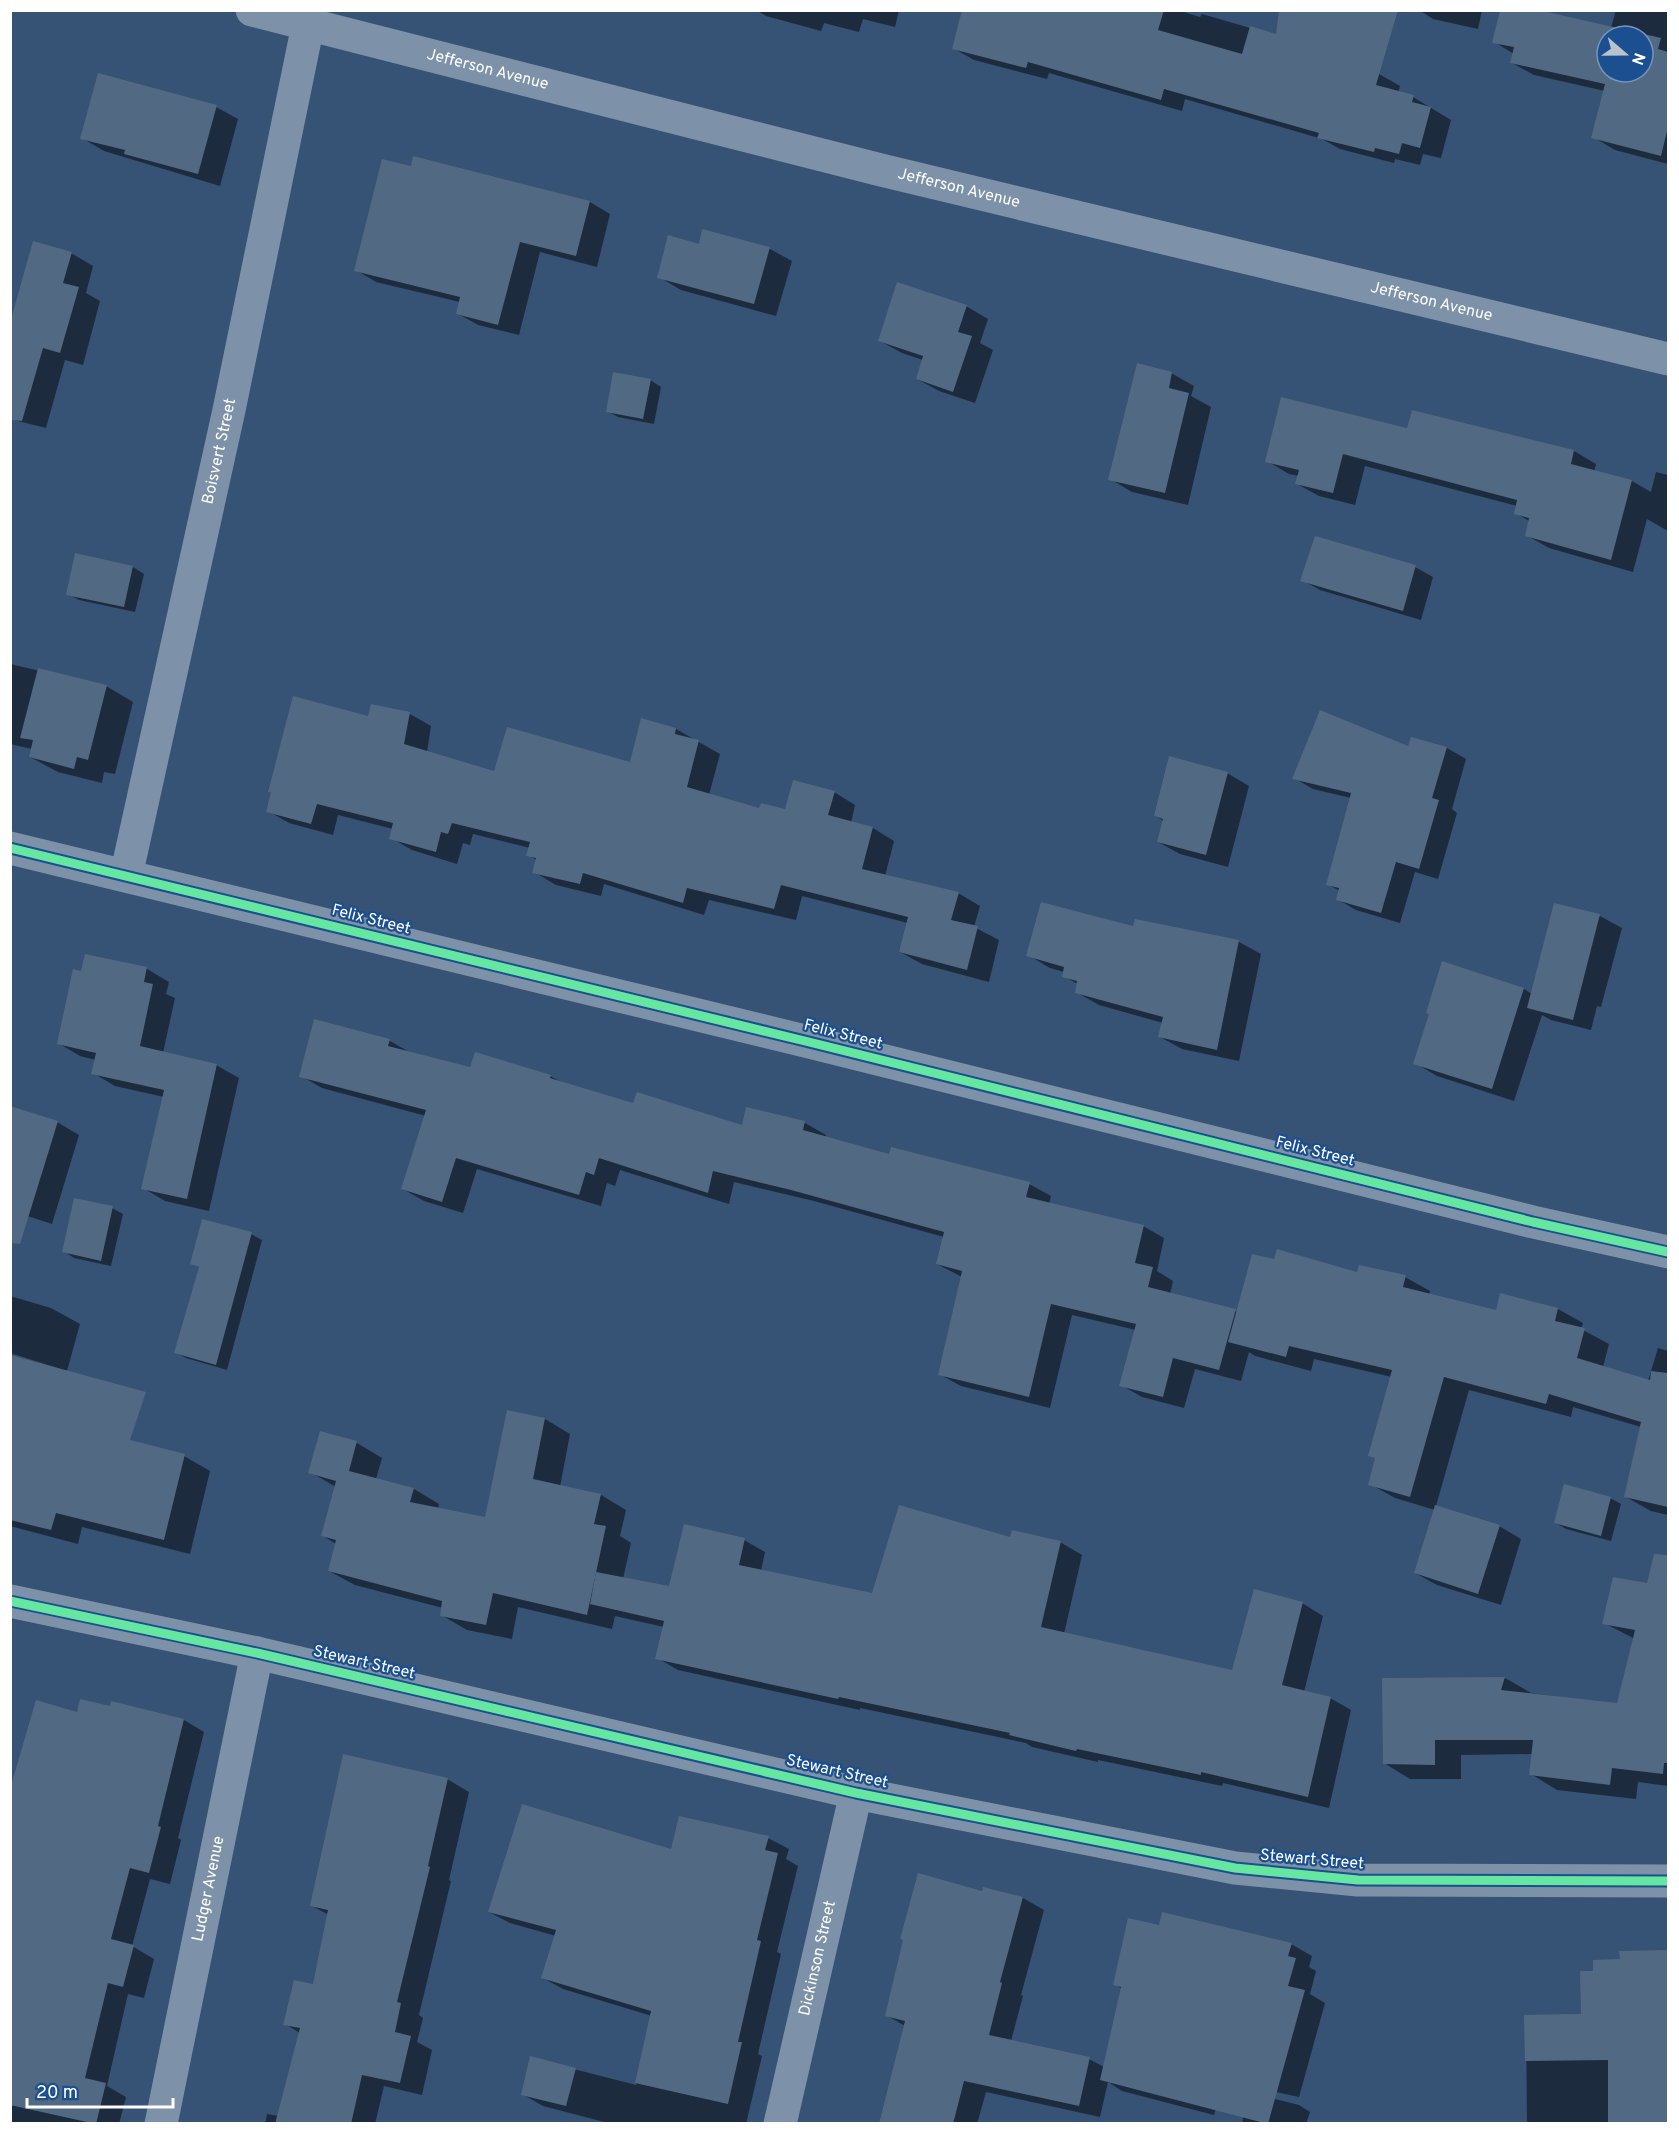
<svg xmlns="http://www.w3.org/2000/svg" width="1679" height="2134" viewBox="0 0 1679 2134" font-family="Overpass,sans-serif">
<rect width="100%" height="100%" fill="#365274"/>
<g fill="#0007" fill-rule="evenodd">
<path d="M756 10H899L895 27 863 19 859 32 824 23 821 31 766 16Z"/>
<path d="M963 10H1177L1200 17 1202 14 1316 47 1379 74 1400 86 1398 93 1413 97 1451 120 1441 158 1423 154 1420 165 1395 159 1394 163 1340 149 1322 139 1185 99 1182 111 1049 73 1047 79 974 60 953 48Z"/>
<path d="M1419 10H1482L1478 29 1433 19Z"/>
<path d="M1616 10H1668V164L1615 150 1593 137 1605 91 1534 75 1512 63 1514 54 1494 42 1611 28ZM1607 36H1643V72H1607Z"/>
<path d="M216 107 238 119 220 186 104 151 82 138Z"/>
<path d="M414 158 590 202 610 214 597 267 540 252 519 335 478 325 457 313 460 302 376 282 356 270 412 168Z"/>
<path d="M703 231 770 249 792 261 776 316 681 290 659 277 700 245Z"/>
<path d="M71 253 93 266 86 293 100 301 83 365 65 360 46 428 10 419Z"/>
<path d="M966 306 988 319 980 343 993 350 975 403 939 391 917 379 923 360 902 353 880 341Z"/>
<path d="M1171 373 1194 386 1191 396 1211 407 1188 505 1132 492 1110 479Z"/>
<path d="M650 380 661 387 654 424 618 417 607 411Z"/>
<path d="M1408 430 1574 451 1596 464 1594 472 1632 481 1651 492 1656 472 1668 475V531L1647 519 1633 572 1549 548 1526 535 1529 521 1516 513 1517 506 1365 466 1355 505 1319 496 1297 484 1299 476 1289 474 1267 461Z"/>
<path d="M77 555 133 567 144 574 135 612 79 600 68 594Z"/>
<path d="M1415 567 1433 577 1421 620 1320 590 1302 580Z"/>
<path d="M10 664 106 686 133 702 115 774 104 772 102 783 58 772 30 757 32 749 10 744Z"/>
<path d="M372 706 410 714 431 726 427 752 495 773 631 764 676 729 720 754 709 795 760 810 786 811 834 792 855 805 851 823 873 828 894 841 885 876 958 893 980 906 974 927 999 940 989 982 922 964 900 952 908 923 802 896 796 920 709 900 704 915 604 884 601 896 556 885 534 872 537 860 528 855 530 848 473 834 470 845 463 843 457 864 412 850 391 838 393 829 338 815 333 835 289 823 268 811 369 717Z"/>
<path d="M1409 748H1447L1466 759 1452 809 1457 813 1438 879 1415 872 1400 923 1356 910 1337 899 1340 891 1327 884 1351 798 1313 789 1294 778Z"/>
<path d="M1227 773 1249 786 1228 867 1180 854 1158 842 1164 821 1155 816Z"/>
<path d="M1600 916 1622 928 1601 1007 1597 1006 1591 1030 1551 1020 1542 1015 1514 1101 1437 1076 1415 1063 1430 1014 1443 963 1524 989 1532 994Z"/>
<path d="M1134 928 1239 942 1261 954 1239 1061 1182 1049 1160 1037 1163 1023 1099 1005 1076 992 1078 984 1063 976 1064 972 1050 968 1028 955Z"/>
<path d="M86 956 147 969 169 982 166 994 175 998 163 1053 216 1065 239 1078 209 1211 165 1201 143 1188 164 1097 115 1086 93 1073 96 1060 80 1056 58 1043 83 973Z"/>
<path d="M315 1021 390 1041 411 1053 471 1069 550 1076 563 1083 634 1105 743 1127 747 1109 805 1123 826 1135 825 1138 890 1155 1029 1184 1051 1196 1049 1204 1143 1226 1164 1238 1157 1271 1173 1281 1170 1294 1238 1312 1359 1274 1405 1277 1430 1291 1429 1295 1497 1312 1501 1295 1558 1309 1583 1323 1581 1329 1609 1344 1603 1367 1648 1381 1658 1348 1668 1351V1515L1651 1511 1626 1497 1641 1427 1573 1407 1571 1417 1469 1390 1436 1506 1499 1526 1521 1539 1501 1605 1437 1585 1415 1573 1435 1510 1395 1498 1370 1484 1377 1459 1370 1455 1392 1377 1314 1359 1311 1371 1255 1356 1249 1352 1241 1381 1195 1369 1184 1408 1142 1397 1121 1385 1136 1330 1072 1315 1050 1408 961 1386 939 1374 962 1277 937 1264 944 1237 814 1201 734 1182 729 1204 620 1170 615 1186 607 1183 601 1206 477 1169 463 1213 424 1201 403 1189 426 1116 322 1088 301 1076Z"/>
<path d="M57 1122 79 1135 52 1224 12 1211Z"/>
<path d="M112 1208 123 1214 111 1266 74 1258 64 1251Z"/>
<path d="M251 1234 262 1240 227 1370 186 1358 175 1352 200 1268 191 1263Z"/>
<path d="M10 1296 51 1308 80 1324 67 1371 10 1353Z"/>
<path d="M508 1412 545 1419 570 1434 560 1487 601 1495 626 1510 620 1536 631 1543 623 1579 670 1587 744 1540 765 1552 761 1571 873 1595 1011 1539 1060 1542 1082 1555 1064 1634 1233 1672 1302 1603 1323 1616 1304 1692 1330 1698 1351 1710 1329 1808 1223 1783 1222 1786 1098 1760V1762L1032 1747 1026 1743 860 1708V1710L678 1670 657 1658 664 1627 615 1616 612 1629 518 1607 512 1639 467 1630 441 1615 443 1608 355 1585 329 1571 336 1544 323 1536 336 1487 310 1472 321 1432 357 1443 382 1458 376 1479 414 1489 439 1504 438 1509 486 1519Z"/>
<path d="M10 1419 184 1456 210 1471 190 1554 82 1527 78 1544 10 1526Z"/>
<path d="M1610 1498 1621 1504 1611 1541 1566 1529 1556 1523Z"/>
<path d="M1614 1578 1668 1589V1786L1638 1782 1636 1799 1557 1790 1531 1774 1533 1754 1461 1755V1779H1410L1384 1763V1679L1505 1678 1531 1693 1618 1705 1635 1639 1604 1623Z"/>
<path d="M78 1714 184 1720 204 1732 178 1838 181 1840 170 1884 150 1879 132 1946 154 1959 144 1998 128 1994 107 2086 126 2097 119 2124H10V1962Z"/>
<path d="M447 1779 469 1792 449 1880 451 1881 419 2015 423 2018 417 2042 432 2050 422 2095 384 2086 375 2124H265L267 2114 279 2116 300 2033 285 2024 314 1986 329 1915 312 1906Z"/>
<path d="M768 1838 789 1849 786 1859 798 1866 777 1952 781 1954 758 2054 762 2056 746 2124H612L543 2106 522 2094 531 2058 636 2085 652 2016 563 1989 543 1978 556 1936 510 1923 489 1912 672 1851Z"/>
<path d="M984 1889 1023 1898 1044 1910 1021 1995 1023 1996 1011 2041 1089 2059 1104 2067 1122 1989 1115 1984 1160 1926 1291 1944 1312 1956 1309 1967 1316 1971 1310 1994 1325 2003 1299 2097 1224 2081 1214 2115 1122 2091 1108 2082 1100 2117 986 2092 977 2124H881L905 2026 886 2015Z"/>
<path d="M1668 1951V2124H1527L1526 2017 1582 2016 1595 1972 1621 1961V1952Z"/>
<path d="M1247 2092 1299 2105 1310 2112 1306 2124H1242Z"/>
</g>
<g fill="#526984" fill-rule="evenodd">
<path d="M962 10H1164L1158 30 1242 54 1250 26 1276 34 1279 10H1398L1376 85 1414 95 1412 102 1431 107 1420 148 1402 143 1399 154 1375 148 1374 152 1317 138 1319 133 1164 89 1161 100 1028 62 1026 68 952 49Z"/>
<path d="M1500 10H1539L1661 38 1658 49 1668 52V127L1661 156 1591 138 1605 84 1510 63 1514 47 1492 43ZM1607 36H1643V72H1607Z"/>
<path d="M98 73 217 105 198 174 124 154 125 150 80 139Z"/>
<path d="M413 156 590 201 576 256 520 242 498 325 456 314 460 297 354 271 382 159 411 166Z"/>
<path d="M702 229 770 247 754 304 657 278 668 235 699 244Z"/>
<path d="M33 241 72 252 63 283 79 287 60 353 43 348 22 421 10 420V323Z"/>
<path d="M897 282 967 305 958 332 972 336 953 392 916 379 923 356 878 341Z"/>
<path d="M1137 363 1172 372 1169 388 1189 393 1165 493 1108 480Z"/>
<path d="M613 372 651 379 643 419 606 412Z"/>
<path d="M1281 397 1407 428 1412 410 1574 450 1571 464 1632 480 1611 560 1525 536 1529 518 1514 514 1517 500 1343 454 1333 493 1295 484 1299 470 1265 462Z"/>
<path d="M1315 536 1416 565 1403 611 1300 581Z"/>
<path d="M75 553 133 566 124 607 66 595Z"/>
<path d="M38 668 107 685 88 760 77 757 74 769 29 757 33 740 20 738Z"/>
<path d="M293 696 368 716 371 704 410 712 404 744 494 771 507 727 630 762 641 718 676 728 675 734 699 740 687 787 759 808 761 803 785 809 793 780 835 791 828 815 873 827 862 869 959 892 951 920 978 926 967 970 899 952 908 917 781 885 774 909 687 888 683 903 583 873 580 884 532 873 536 858 526 856 530 842 452 823 448 834 441 832 436 852 389 839 393 823 317 804 311 824 266 812 271 792H268Z"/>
<path d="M1320 710 1408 746 1411 737 1447 747 1432 798 1439 800 1419 869 1396 862 1381 913 1336 900 1339 888 1326 885 1351 793 1292 779Z"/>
<path d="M1169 756 1228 772 1206 855 1157 842 1163 819 1154 816Z"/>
<path d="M1041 902 1133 926 1135 919 1239 940 1217 1050 1158 1037 1163 1017 1075 993 1077 981 1062 977 1064 967 1026 956Z"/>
<path d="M1554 903 1600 914 1573 1020 1527 1008Z"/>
<path d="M85 954 147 967 144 982 153 984 140 1046 217 1064 187 1199 141 1189 164 1090 91 1074 96 1053 57 1044 73 969 81 971Z"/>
<path d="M1442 961 1524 988 1492 1089 1413 1064 1429 1014 1426 1013Z"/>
<path d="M314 1019 390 1039 388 1046 470 1067 475 1052 551 1075 550 1078 633 1103 637 1092 742 1125 746 1107 805 1121 803 1130 889 1154 891 1147 1030 1182 1026 1197 1144 1225 1135 1263 1153 1267 1148 1287 1236 1309 1219 1370 1173 1358 1163 1397 1119 1386 1136 1324 1051 1304 1029 1397 938 1375 962 1271 936 1264 944 1232 791 1190 713 1171 708 1193 599 1158 594 1175 586 1172 579 1195 456 1158 442 1202 401 1189 426 1110 299 1077Z"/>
<path d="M10 1106 58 1121 20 1244 10 1243Z"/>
<path d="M74 1198 113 1206 101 1261 62 1252Z"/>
<path d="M202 1219 252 1232 216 1365 174 1353 199 1267 190 1264Z"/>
<path d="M1277 1249 1357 1272 1359 1265 1406 1275 1403 1287 1496 1310 1500 1293 1558 1308 1555 1321 1585 1328 1577 1358 1650 1380 1651 1371 1668 1373V1507L1624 1497 1641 1422 1549 1394 1546 1404 1444 1377 1410 1497 1368 1485 1375 1458 1368 1456 1392 1370 1289 1346 1286 1357 1228 1342 1252 1254 1274 1259Z"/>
<path d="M10 1355 146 1392 130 1440 185 1454 164 1540 56 1513 51 1530 10 1520Z"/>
<path d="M507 1410 545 1418 533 1479 601 1494 594 1524 606 1526 587 1615 493 1593 486 1625 440 1616 442 1601 328 1571 336 1540 321 1536 336 1481 308 1473 320 1431 357 1441 349 1471 414 1488 410 1502 485 1517Z"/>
<path d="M1564 1484 1611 1497 1601 1536 1554 1523Z"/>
<path d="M899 1505 1010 1537 1012 1530 1061 1541 1041 1627 1232 1670 1254 1589 1303 1602 1282 1685 1331 1697 1308 1797 1201 1772V1775L1077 1749 1076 1751 1009 1735 1010 1733 839 1697 838 1699 655 1659 664 1621 590 1604 596 1572 669 1586 684 1524 745 1538 739 1565 872 1593Z"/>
<path d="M1435 1505 1500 1525 1478 1594 1414 1573Z"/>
<path d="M1654 1554 1668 1555V1763H1664L1663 1774 1612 1768 1610 1785 1529 1775 1533 1740H1435V1765L1383 1764 1382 1678 1505 1677 1501 1690 1617 1703 1635 1630 1602 1624 1613 1577 1647 1583Z"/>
<path d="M80 1699 110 1706 111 1701 184 1719 158 1826 161 1827 149 1873 130 1868 111 1939 134 1945 123 1987 108 1983 85 2078 106 2083 96 2124 10 2105V1789L36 1700 77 1712Z"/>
<path d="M343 1754 448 1778 428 1866 430 1867 397 2002 401 2003 395 2032 411 2036 400 2083 362 2075 351 2124H275L300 2028 283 2025 294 1980 313 1984 328 1910 310 1906Z"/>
<path d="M522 1804 671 1849 679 1816 769 1836 765 1850 778 1853 757 1940 761 1941 738 2042H742L728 2104 635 2083 651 2011 541 1978 556 1930 488 1912Z"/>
<path d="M918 1873 982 1891 983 1887 1023 1897 1000 1982 1002 1983 989 2035 1090 2057 1079 2106 964 2081 953 2124H879L905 2021 885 2016 903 1940 900 1939Z"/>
<path d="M1162 1912 1292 1943 1288 1956 1296 1958 1288 1986 1305 1990 1268 2124 1100 2080 1121 1987 1113 1985 1128 1918 1159 1925Z"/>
<path d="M1668 1950V2124H1608V2060L1525 2061 1524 2015 1581 2014 1580 1971H1593V1960L1620 1959 1619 1951Z"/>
<path d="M530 2056 576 2068 566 2106 521 2095Z"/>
</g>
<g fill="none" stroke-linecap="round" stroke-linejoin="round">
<g stroke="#7d92a8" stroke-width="33">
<path id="s1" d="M252 10 881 170 1668 359"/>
<path d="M10 848 805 1041 1533 1222 1668 1252"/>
<path id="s2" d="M126 876 229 410 308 25"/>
<path d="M10 1601 257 1653 856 1793 1235 1868 1358 1880 1668 1881"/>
<path id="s3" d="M161 2124 257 1653"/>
<path id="s4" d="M780 2124 856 1793"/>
</g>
<g stroke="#1b4f8f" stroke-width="13">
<g id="cycleway">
<path d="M10 848 805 1041 1533 1222 1668 1252"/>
<path d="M10 1601 257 1653 856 1793 1235 1868 1358 1880 1668 1881"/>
</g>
</g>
<use href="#cycleway" stroke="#66e7a1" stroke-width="9"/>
</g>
<g text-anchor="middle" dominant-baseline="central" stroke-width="4.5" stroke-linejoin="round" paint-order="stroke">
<g font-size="16" fill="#fff" stroke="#1b4f8f">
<text stroke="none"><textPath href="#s1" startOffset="243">Jefferson Avenue</textPath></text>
<text stroke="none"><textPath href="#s1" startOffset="729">Jefferson Avenue</textPath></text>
<text stroke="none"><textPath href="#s1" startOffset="1215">Jefferson Avenue</textPath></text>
<text stroke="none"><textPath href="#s2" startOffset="435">Boisvert Street</textPath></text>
<text transform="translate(371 920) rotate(14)">Felix Street</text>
<text transform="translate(843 1035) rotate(14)">Felix Street</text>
<text transform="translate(1315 1152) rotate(14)">Felix Street</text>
<text transform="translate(364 1663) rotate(13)">Stewart Street</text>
<text transform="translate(837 1772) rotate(13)">Stewart Street</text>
<text transform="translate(1312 1860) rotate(5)">Stewart Street</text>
<text stroke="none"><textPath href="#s3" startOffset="240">Ludger Avenue</textPath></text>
<text stroke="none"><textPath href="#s4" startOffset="170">Dickinson Street</textPath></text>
</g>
</g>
<rect width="1679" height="2134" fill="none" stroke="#ffffff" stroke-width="24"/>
<g transform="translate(1625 54) rotate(110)"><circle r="28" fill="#1b4f8f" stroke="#7695bc" stroke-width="1.5"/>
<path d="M0-4.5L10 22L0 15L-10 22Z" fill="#b9c2ce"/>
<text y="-9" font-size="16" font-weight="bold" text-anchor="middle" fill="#ffffff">N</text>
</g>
<path d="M27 2098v9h146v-9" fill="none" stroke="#ffffff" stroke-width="3"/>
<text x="36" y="2098" font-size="18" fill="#ffffff" stroke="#1b4f8f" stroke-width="4.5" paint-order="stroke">20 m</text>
</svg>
